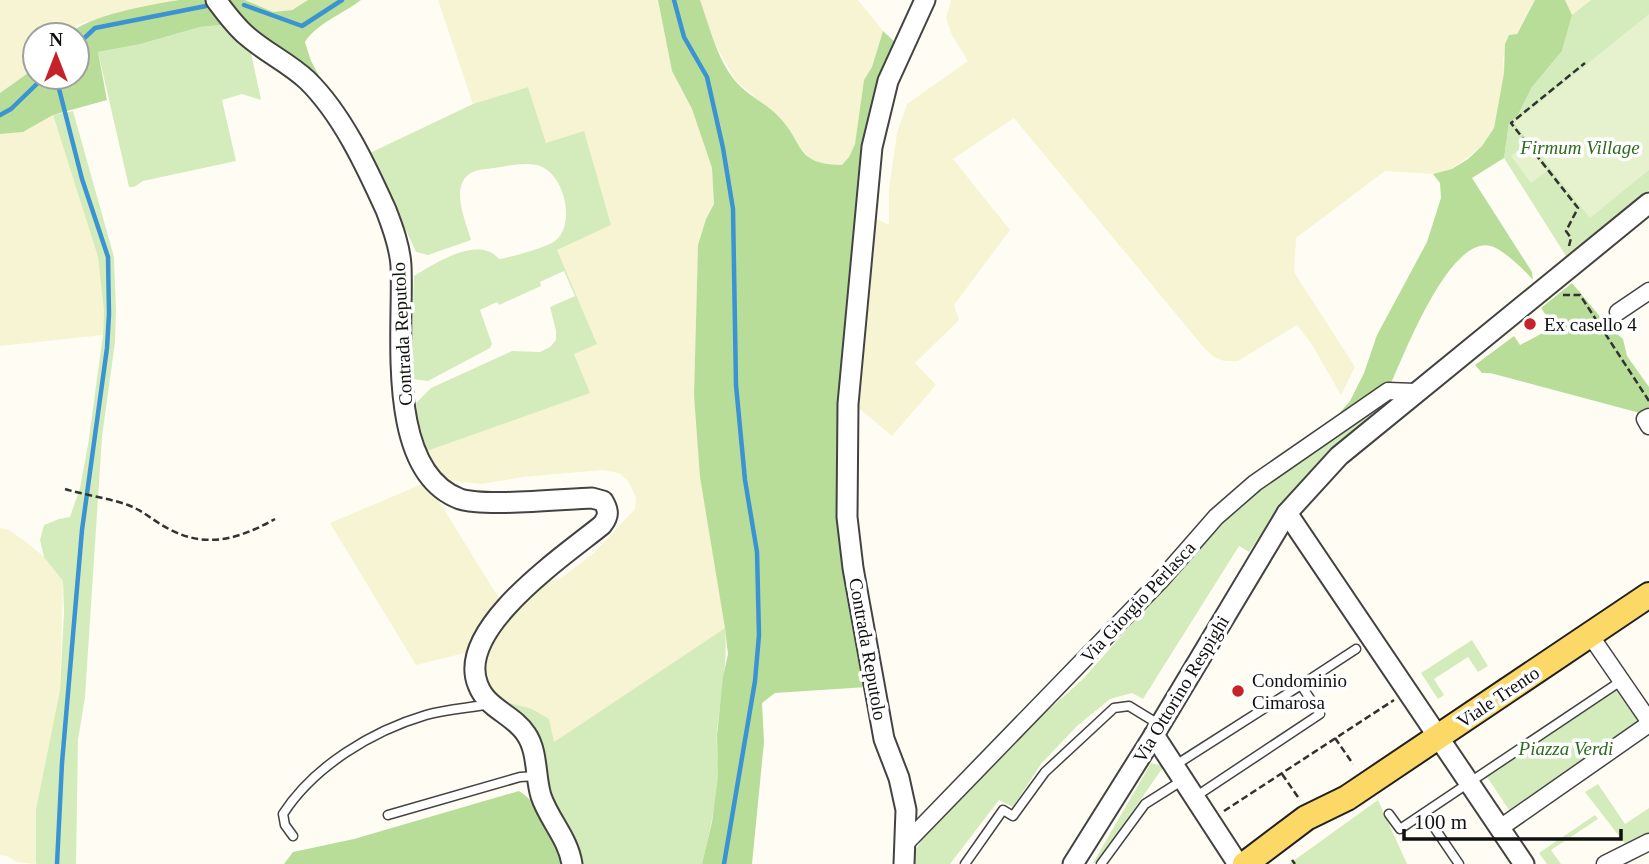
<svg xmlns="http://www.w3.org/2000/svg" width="1649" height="864" viewBox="0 0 1649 864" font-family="Georgia,serif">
<rect width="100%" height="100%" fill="#fffdf3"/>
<g fill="#f6f4d2">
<path d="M0 0H179L103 17 77 25 68 35H35V68L0 93Z"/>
<path d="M245 0H308L291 10 272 12Z"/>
<path d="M438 0H658L672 71 692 109 712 168 714 205 706 219 698 245 694 395 725 628 554 742 489 693 481 669 487 648 514 609 545 581 560 579 594 553 635 509 636 497 628 481 619 473 602 470 523 477 482 484 454 481 440 478 424 452 589 393 574 353 597 344 557 250 611 225 546 143 528 87 473 104Z"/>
<path d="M700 0H858L883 31 872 67 864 80 855 144 849 157 842 165 813 162 795 142 779 117 736 81 712 39Z"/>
<path d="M951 0H1535L1503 58 1504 73 1494 128 1482 146 1452 169 1433 174 1385 171 1296 238 1294 272 1355 367 1341 395 1311 343 1297 325 1238 361H1224L1214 357 1205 349 1014 118 953 159 1010 230 954 305 959 320 915 363 936 385 892 436 855 405 872 217 889 225V189L897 133 907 104 968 61 952 35 946 18Z"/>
<path d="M1565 0H1591L1572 15Z"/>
<path d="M53 115 98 257 104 311 103 335 0 346V134L23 132Z"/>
<path d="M427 482 503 605 473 651 416 665 330 523Z"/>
<path d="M0 528 9 530 30 545 44 557 63 581 60 690 36 809V863L33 864 17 862 7 856 0 855Z"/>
</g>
<g fill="#d4ecbb">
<path d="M1591 0H1649V190L1566 256 1504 158 1509 123 1518 115 1532 87 1562 51 1572 15Z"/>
<path d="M222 25 250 48 261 100 242 94 222 100 236 161 143 181 134 187H129L98 52 141 44 200 27Z"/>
<path d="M528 87 546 143 584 131 611 225 557 250 597 344 574 354 590 393 427 451 417 416 416 403 431 388 512 351 540 352 550 347 556 340V331L550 307 575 296 564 271 540 282 541 286 499 305 497 302 480 310 492 344 490 348 428 381 411 379 414 276C435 263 479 235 499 259 511 257 545 248 555 241 577 223 564 172 537 165 523 162 508 166 494 168 488 169 479 169 473 172 448 183 466 222 471 240L428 255 416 252 370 153 473 104Z"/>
<path d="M73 111 114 257 116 310 115 342 102 437 85 697 78 740 76 864H36V809L60 690 64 612 63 581 44 557 40 540 44 525 59 519 70 517 80 488 88 445 103 335 104 311 98 257 53 115Z"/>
<path d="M1381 404 1386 406 1274 516 1249 552 1239 546 1143 699 1132 693 1110 699 1077 726 1041 764 1013 807 999 800 950 864H912L914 852 930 828 1035 722 1083 679 1200 547 1236 511 1260 490Z"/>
<path d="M725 628C728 662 721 696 717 730 716 746 719 763 718 779 715 808 709 836 702 864H578L502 701 532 709 549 719 554 742Z"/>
<path d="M1472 640 1488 666 1478 672 1468 657 1434 679 1444 695 1438 699 1421 673Z"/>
<path d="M1622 686 1644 719 1509 810 1487 777Z"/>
<path d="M1151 763 1164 766 1096 863H1093Z"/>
<path d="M1598 784 1625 824 1649 808V834L1626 845 1585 792Z"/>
<path d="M1378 800 1407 864H1289Z"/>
<path d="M1595 815 1598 819 1551 850 1561 864H1547L1539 853Z"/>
</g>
<g fill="#b7dd99">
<path d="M179 0H206L222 25 200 27 141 44 98 52 107 100 53 115 23 132 0 134V93L35 68V77H77V35H68C88 15 150 5 179 0Z"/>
<path d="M228 0H245L273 12 292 10 308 0H361C343 14 317 23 305 42L311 61 323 83C293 64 245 31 228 0Z"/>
<path d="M658 0H700C710 28 717 60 737 83 749 96 767 104 779 117 805 144 794 164 842 165L849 157 855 144 864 80 872 67 883 31 896 43 844 373 867 687 775 693 762 703 764 742 752 864H702L712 822 718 777 717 735 723 677 728 654 725 628 700 477 694 395 698 245 706 219 714 204 712 168 692 109 672 71Z"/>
<path d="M1535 0H1565L1572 15 1562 51 1532 87 1518 115 1509 123 1504 158 1472 178 1532 272 1533 280C1524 270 1504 250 1491 246 1450 234 1403 357 1390 386L1374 390 1323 432 1350 401 1364 373 1377 335 1427 242 1441 198 1440 183 1433 174 1452 169 1468 159 1482 146 1494 128 1504 73 1505 44 1509 35 1517 34Z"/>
<path d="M1572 283 1607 325 1623 339 1627 356 1649 387V407L1640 413 1490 373H1482L1475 365 1514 336 1520 345 1554 327 1541 308Z"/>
<path d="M519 791C543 806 556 840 569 864H284L293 852 354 839Z"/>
</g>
<g fill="#e5f2cd">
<path d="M1649 14V170L1590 218 1514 123Z"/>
<path d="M1527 144 1547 171 1531 183 1511 156Z"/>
</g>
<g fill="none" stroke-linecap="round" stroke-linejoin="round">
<g stroke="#3b94d1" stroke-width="4.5">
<path d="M674 0 684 37 707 77 723 148 733 209 736 385 745 480 757 552 759 635 755 681 724 864"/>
<path d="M244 5 302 26 342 0"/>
<path d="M77 45 95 28 206 6"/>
<path d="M56 77 82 179 108 257 109 314 107 348 82 530 62 763 57 864"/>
<path d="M0 115 11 109 44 77"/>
</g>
<g stroke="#434343" stroke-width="11">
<g id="service">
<path d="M1301 685 1356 649"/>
<path d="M1174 766 1301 685 1320 714 1195 797"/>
<path d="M1389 814 1400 829 1621 681"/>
<path d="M1425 814 1459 864"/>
<path d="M388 815 520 777 537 776"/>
<path d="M293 836 285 825 283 814C314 766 372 731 426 715 447 709 469 708 490 704"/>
<path d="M965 864 1003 810 1013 816 1045 772 1114 708 1129 706 1160 725"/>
<path d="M1101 864 1145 804 1183 780"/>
</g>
</g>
<g stroke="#434343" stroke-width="19">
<g id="minor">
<path d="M1618 312 1649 291"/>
<path d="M1649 417 1645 419 1649 426"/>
<path d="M1590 635 1649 721"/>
<path d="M1500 828 1649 724"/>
<path d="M906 843 1160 581 1216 517 1255 483 1388 391 1415 392"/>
<path d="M1605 864 1649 842"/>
</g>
</g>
<g stroke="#434343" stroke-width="23">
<g id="tertiary">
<path d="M216 0C225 12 235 26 247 36 265 52 289 63 307 80 342 114 366 166 386 210 393 228 400 247 401 266 404 329 384 471 460 499 485 507 563 499 592 498L603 501C609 511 609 516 602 525 564 556 455 629 478 685 487 709 513 714 526 734 538 751 535 777 541 796 549 820 568 838 572 864"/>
<path d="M1287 513 1524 864"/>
<path d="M1154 735 1238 864"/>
<path d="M904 864 906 810 899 778 884 739 853 568 847 517 848 404 872 147 888 81 925 0"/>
<path d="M1073 864 1154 735 1287 513 1339 456 1649 203"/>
</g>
</g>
<g stroke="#212121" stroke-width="28">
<path id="primary" d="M1245 864 1306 818 1347 798 1649 595"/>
</g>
<g stroke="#323232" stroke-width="2.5" stroke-dasharray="7 3.5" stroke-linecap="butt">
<path d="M1569 246 1571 238 1566 231 1578 208 1511 123 1585 63"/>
<path d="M1563 295H1580L1649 401"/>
<path d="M65 489C85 495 108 498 128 505 144 511 156 523 171 530 208 549 241 538 275 519"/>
<path d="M1335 738 1353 764"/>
<path d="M1282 774 1300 800"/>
<path d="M1224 811 1394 700"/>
<path d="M1292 860 1295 864"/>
</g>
<use href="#service" stroke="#fff" stroke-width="8"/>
<use href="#minor" stroke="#fff" stroke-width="16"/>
<use href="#tertiary" stroke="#fff" stroke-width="19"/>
<use href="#primary" stroke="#fcd967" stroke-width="24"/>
</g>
<g fill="#c62329" stroke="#fff" stroke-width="2.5">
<circle cx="1530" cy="324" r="7"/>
<circle cx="1238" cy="691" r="7"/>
</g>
<g text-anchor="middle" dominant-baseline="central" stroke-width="7" stroke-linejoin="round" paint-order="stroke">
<g font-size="19" font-style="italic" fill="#2d6b1d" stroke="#fff">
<text x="1580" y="147">Firmum Village</text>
<text x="1566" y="748">Piazza Verdi</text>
</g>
<g font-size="19" fill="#101010" stroke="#fff" text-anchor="start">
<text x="1544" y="324">Ex casello 4</text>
<text x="1252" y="680">Condominio<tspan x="1252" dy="22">Cimarosa</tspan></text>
</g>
<g font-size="19" fill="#101010" stroke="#fff">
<text transform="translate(402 334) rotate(-93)">Contrada Reputolo</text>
<text transform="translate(1138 602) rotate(-47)">Via Giorgio Perlasca</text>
<text transform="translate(868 649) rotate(80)">Contrada Reputolo</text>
<text transform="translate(1181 689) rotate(-59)">Via Ottorino Respighi</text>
<text transform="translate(1498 697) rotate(-34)">Viale Trento</text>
</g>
</g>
<g transform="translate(56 56)"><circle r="33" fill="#ffffff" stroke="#9f9f9f" stroke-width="2"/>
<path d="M0-5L12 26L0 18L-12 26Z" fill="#c62329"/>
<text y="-10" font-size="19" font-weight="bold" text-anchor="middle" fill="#101010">N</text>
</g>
<path d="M1404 829v10h217v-10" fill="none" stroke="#101010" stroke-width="3.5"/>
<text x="1414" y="829" font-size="21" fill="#101010" stroke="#ffffff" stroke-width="5" paint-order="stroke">100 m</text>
</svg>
